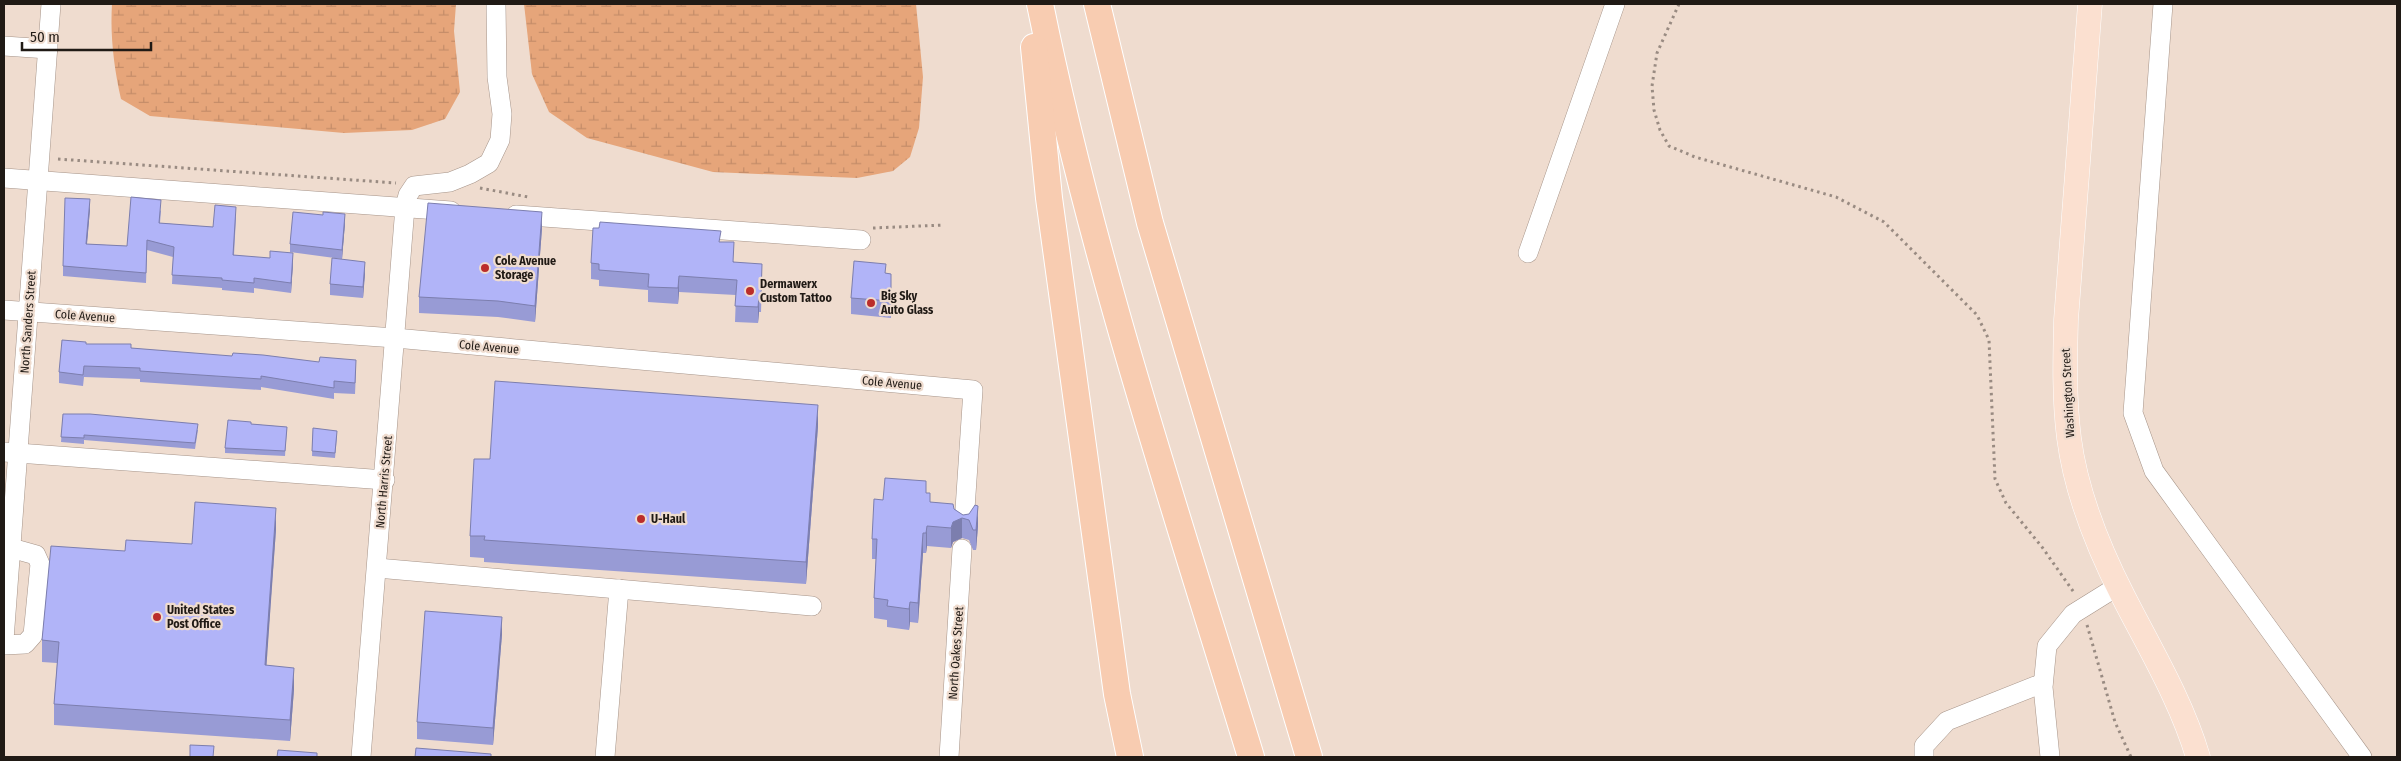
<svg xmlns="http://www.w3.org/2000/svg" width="2401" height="761" viewBox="0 0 2401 761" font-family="'Fira Sans Condensed',sans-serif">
<defs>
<pattern id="wetland-marsh" width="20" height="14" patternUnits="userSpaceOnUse" patternTransform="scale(1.25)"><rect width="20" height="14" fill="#e6a57a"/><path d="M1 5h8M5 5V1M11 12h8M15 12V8" fill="none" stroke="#c58d69"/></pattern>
</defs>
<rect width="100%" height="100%" fill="#efdccf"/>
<g fill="url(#wetland-marsh)">
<path d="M112 4H456L454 31 460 92 445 119 412 130 344 133 150 116 121 99C114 68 110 36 112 4Z"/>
<path d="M524 4H916L923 77 919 128 910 157 893 171 857 178 713 172 587 138 549 112 532 74Z"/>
</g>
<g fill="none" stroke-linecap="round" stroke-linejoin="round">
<g stroke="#a69489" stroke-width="20">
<g id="minor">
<path d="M2163 4 2133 413 2154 471 2362 757"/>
<path d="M4 46 48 49"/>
<path d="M4 178 451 211"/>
<path d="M516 215 861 240"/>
<path d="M1528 253 1615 4"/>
<path d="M4 310 395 338 973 390 964 524"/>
<path d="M4 452 385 480"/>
<path d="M377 568 812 606"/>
<path d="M4 640 51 4"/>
<path d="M4 645 25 644 33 635 40 564 36 555 11 548"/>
<path d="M361 757 405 207 408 195 414 186 450 182 470 174 489 163 500 140 502 114 497 77 496 4"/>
<path d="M605 757 619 589"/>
<path d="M949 757 962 549"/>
<path d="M1924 757V746L1947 721 2043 683"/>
<path d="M2050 757 2043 687 2047 646 2073 614 2118 586"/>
</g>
</g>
<g stroke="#fff" stroke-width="25">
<path id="major" d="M2090 4 2066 320C2065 359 2064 399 2069 438 2076 493 2098 547 2123 596 2150 649 2181 700 2198 757"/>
</g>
<g stroke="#fff" stroke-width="28">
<g id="highway">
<path d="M1040 4C1092 260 1175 508 1251 757"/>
<path d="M1097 4 1150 223 1309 757"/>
<path d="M1034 47 1049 198 1117 694 1130 757"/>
</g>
</g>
<g stroke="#998b82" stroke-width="3" stroke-dasharray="2.5 4" stroke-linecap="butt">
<path d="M1679 4 1657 53 1652 86 1654 110 1660 130 1669 146 1695 157 1836 197 1884 222 1977 315 1989 340 1995 479 2006 503 2042 547 2075 594"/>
<path d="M58 159 396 183"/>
<path d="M480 188 528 197"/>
<path d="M873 228 944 225"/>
<path d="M2087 625 2115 722 2131 757"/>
</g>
<use href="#minor" stroke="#fff" stroke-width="19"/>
<use href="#major" stroke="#fbe0d0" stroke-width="24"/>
<use href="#highway" stroke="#f8ccb1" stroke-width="26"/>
</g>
<g fill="#989bd5">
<path d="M90 209 87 244 127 246 161 210 160 223 213 227 236 217 234 255 293 263 291 293 254 288V293L222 290V288L172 284 173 257 147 250 146 283 63 276V266Z"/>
<path d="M345 223 342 259 290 252V244Z"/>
<path d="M542 228 535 322 498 317 419 313V297Z"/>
<path d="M721 242 734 262 762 280 761 312H759L758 323 735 322 736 295 679 292 678 304 648 302V290L599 286V280L591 279V263Z"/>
<path d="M365 273 363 298 330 295V284Z"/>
<path d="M886 273 891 274V318L851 314V298Z"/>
<path d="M86 344 131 348 356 371 355 394 334 393V399L261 387V390L140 382V379L84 377 83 386 59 383V372Z"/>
<path d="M63 414 198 430 195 449 84 440V444L61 442Z"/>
<path d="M251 424 287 427 285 456 225 453V448Z"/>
<path d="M818 426 806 584 484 562V558L470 557V536L490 459Z"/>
<path d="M313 428 337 436 335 458 312 456Z"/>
<path d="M926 493 930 502 954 509 978 526 976 550H973L969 540 962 538 953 542 951 548 927 546 926 553H923L918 623 910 622 909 630 887 627V620L874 618V598L876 559H872V539L883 500Z"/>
<path d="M276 529 266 665 294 689 290 741 54 725V704L57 663 42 662V640L125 551 192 544Z"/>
<path d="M502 634 493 745 417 739V722Z"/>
</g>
<g fill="#7c7eae">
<path d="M90 199V209L86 254V244Z"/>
<path d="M542 212V228L535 322V306Z"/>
<path d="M345 214V223L342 259V250Z"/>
<path d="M293 253V263L291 293V283Z"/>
<path d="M365 262V273L363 298V287Z"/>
<path d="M679 276V292L678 304V288Z"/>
<path d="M759 296V312L758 323V307Z"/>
<path d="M818 405V426L806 584V562Z"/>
<path d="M978 506V526L976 550V530Z"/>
<path d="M276 508V529L265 687V665Z"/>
<path d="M962 518V538L953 542 951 548V528L953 522Z"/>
<path d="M927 526V546L926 553V533Z"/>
<path d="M923 533V553L918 623V603Z"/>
<path d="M910 602V622L909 630V609Z"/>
<path d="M502 617V634L493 745V728Z"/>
<path d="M294 668V689L290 741V720Z"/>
</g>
<g fill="#b1b4f8" stroke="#7c7eae">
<path d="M131 197 161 200 159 223 213 227 215 205 236 207 233 255 270 258V251L293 253 291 283 254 278V283L222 280V278L172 275 174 247 147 240 146 273 63 266 65 198 90 199 86 244 127 246Z"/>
<path d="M428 203 542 212 535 306 498 301 419 297Z"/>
<path d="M293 212 323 215V212L345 214 342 250 290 244Z"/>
<path d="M600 222 721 231 719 242H734L733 262 762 264 761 296H759L758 307 735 306 737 280 679 276 678 288 648 287 649 274 599 270V264L591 263 593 228H599Z"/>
<path d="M332 258 365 262 363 287 330 284Z"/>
<path d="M854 261 886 264 885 273 891 274V301L851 298Z"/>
<path d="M62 340 86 342V344H131V348L232 356 233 353 263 355 319 362 320 357 356 360 355 383 334 381V388L261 376V379L140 371V368L84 366 83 375 59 372Z"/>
<path d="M495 381 818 405 806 562 484 540 485 536H470L474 459H490Z"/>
<path d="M63 414H90L198 424 195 443 84 435V438L61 437Z"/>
<path d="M228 420 251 422V424L287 427 285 451 225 448Z"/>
<path d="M313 428 337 431 335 453 312 451Z"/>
<path d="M885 478 926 481V493H930V502L953 504 954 509 963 515 969 514 975 505 978 506 976 530H973L969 520 962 518 953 522 951 528 927 526 926 533H923L918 603 910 602 909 609 887 606 888 600 874 598 877 539H872L874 499 883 500Z"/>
<path d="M195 502 276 508 265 665 294 668 290 720 54 704 59 642 42 640 51 546 125 551 126 540 192 544Z"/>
<path d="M425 611 502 617 493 728 417 722Z"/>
<path d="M190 745 214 746 213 757H190Z"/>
<path d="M416 748 491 754V757H415Z"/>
<path d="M278 750 317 753V757H277Z"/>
</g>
<g fill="#bb2d2a" stroke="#efdccf" stroke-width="2">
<circle cx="485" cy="268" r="5"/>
<circle cx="750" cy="291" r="5"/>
<circle cx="871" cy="303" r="5"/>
<circle cx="641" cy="519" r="5"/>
<circle cx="157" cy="617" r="5"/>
</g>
<g text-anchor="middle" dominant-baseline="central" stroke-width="4.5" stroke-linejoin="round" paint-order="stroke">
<g font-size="12" font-weight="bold" fill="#201a15" stroke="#efdccf" text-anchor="start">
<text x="495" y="261">Cole Avenue<tspan x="495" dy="14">Storage</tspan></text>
<text x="760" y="284">Dermawerx<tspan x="760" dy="14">Custom Tattoo</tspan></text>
<text x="881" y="296">Big Sky<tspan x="881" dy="14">Auto Glass</tspan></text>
<text x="651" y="519">U-Haul</text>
<text x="167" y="610">United States<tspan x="167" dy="14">Post Office</tspan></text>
</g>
<g font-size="12" fill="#201a15" stroke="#efdccf">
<text transform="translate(85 316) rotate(4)">Cole Avenue</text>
<text transform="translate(28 322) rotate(-86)">North Sanders Street</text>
<text transform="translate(489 347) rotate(5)">Cole Avenue</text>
<text transform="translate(892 383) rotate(5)">Cole Avenue</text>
<text transform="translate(2068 393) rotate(-93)">Washington Street</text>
<text transform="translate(384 482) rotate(-85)">North Harris Street</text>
<text transform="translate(956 653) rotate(-86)">North Oakes Street</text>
</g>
</g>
<rect width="2401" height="761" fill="none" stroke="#201a15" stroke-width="10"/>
<path d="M22 42v8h129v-8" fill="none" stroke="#201a15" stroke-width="2.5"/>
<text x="30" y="42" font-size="15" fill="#201a15" stroke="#efdccf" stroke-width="4" paint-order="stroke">50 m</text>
</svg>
